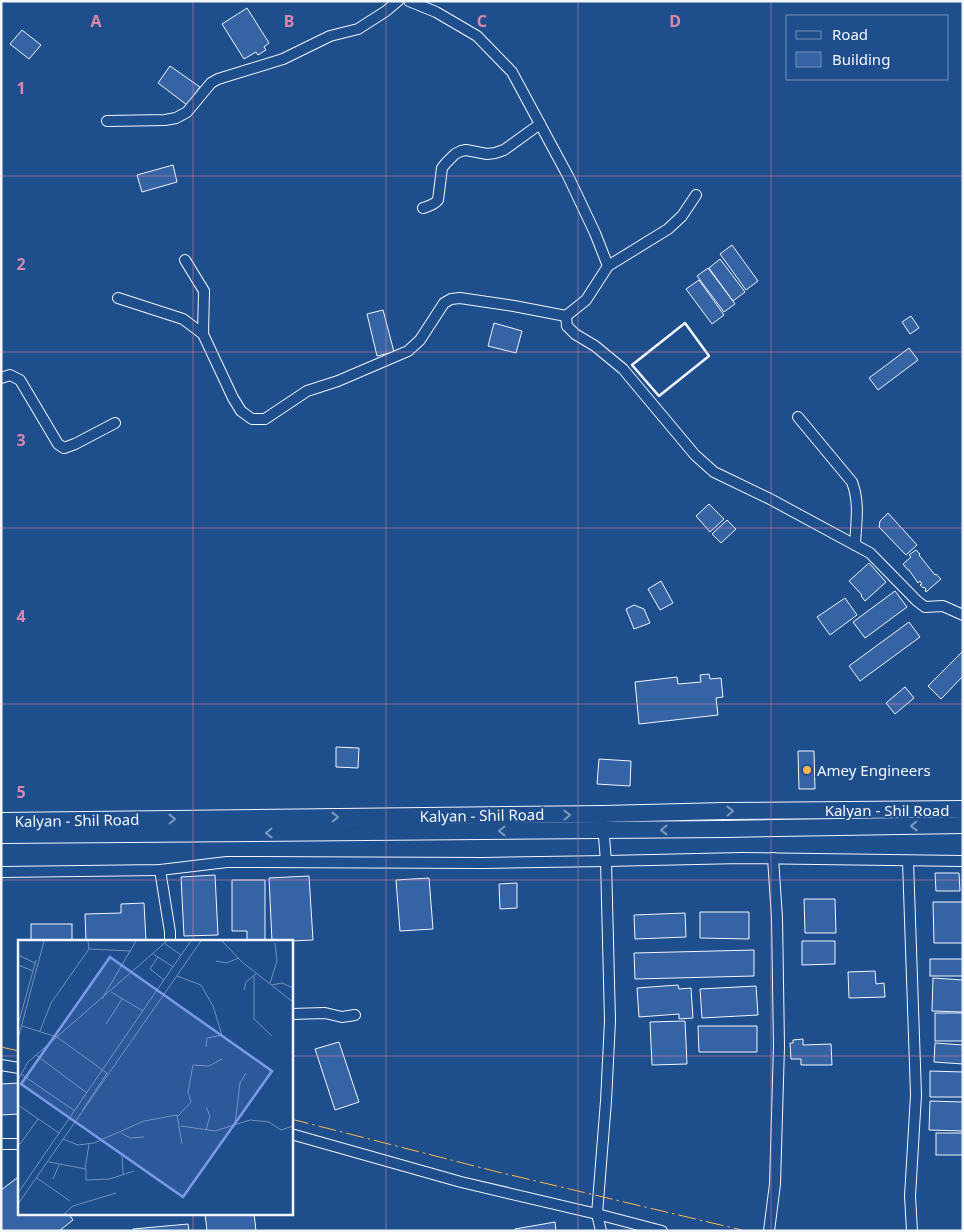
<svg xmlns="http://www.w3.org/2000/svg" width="964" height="1232" viewBox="0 0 964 1232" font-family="'Noto Sans',sans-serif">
<rect width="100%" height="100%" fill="#1f4e8c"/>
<g fill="#3563a3" stroke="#f2f6ff">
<path d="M247 8 269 43 264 47 266 50 258 55 256 52 244 59 222 24Z"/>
<path d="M22 30 41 45 29 59 10 44Z"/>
<path d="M170 66 200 87 187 105 158 83Z"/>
<path d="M173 165 177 182 142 192 137 175Z"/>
<path d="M732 245 758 281 746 290 720 254Z"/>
<path d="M720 259 745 292 733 301 709 268Z"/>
<path d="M708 268 735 304 724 312 697 276Z"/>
<path d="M699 280 724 315 712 324 686 289Z"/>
<path d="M383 310 394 352 377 356 367 314Z"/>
<path d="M911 316 919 328 910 334 902 322Z"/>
<path d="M494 323 522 331 516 353 488 346Z"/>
<path d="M909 348 918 360 878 390 869 378Z"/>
<path d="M709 504 724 519 710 532 696 516Z"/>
<path d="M888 513 917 545 906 555 879 527 880 521Z"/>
<path d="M727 520 736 529 721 543 712 534Z"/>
<path d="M916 550 920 554 919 555 935 575 936 574 941 579 926 592 925 590 926 589 924 587 923 588 920 585 922 584 920 581 918 583 909 570H908L903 564 911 557 909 555Z"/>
<path d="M869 563 886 582 865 601 861 596 862 595 849 581Z"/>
<path d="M661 581 673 603 660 610 648 589Z"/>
<path d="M895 591 907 607 865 638 853 622Z"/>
<path d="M845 598 857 615 830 635 817 617Z"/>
<path d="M634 605 644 609 650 623 634 629 626 609Z"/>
<path d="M909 622 920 637 860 681 849 666Z"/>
<path d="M963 651V676L941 699 928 686Z"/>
<path d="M709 674 710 679 721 678 723 697 716 698 718 715 639 724 635 682 677 677 678 684 701 682 700 675Z"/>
<path d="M905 687 914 698 895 714 886 703Z"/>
<path d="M336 747 359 748 358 768 336 767Z"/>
<path d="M798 751H814L815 789H799Z"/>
<path d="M599 759 631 761 630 786 597 784Z"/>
<path d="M935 873H959L960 891H936Z"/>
<path d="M215 875 218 935 184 936 181 877Z"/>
<path d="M309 876 313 940 291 941H272L269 878Z"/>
<path d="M429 878 433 929 400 931 396 880Z"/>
<path d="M232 880H265V941H247V931H232Z"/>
<path d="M517 883V908L500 909 499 884Z"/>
<path d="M804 899H835L836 933H805Z"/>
<path d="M933 902H963V943H934Z"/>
<path d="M144 903 146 941H86L85 914 121 913V904Z"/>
<path d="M700 912H749V939L700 938Z"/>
<path d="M685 913 686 937 635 939 634 915Z"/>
<rect x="31" y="924" width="41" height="17"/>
<path d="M802 941H835V964L802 965Z"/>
<path d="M754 950V976L635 979 634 953Z"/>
<rect x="930" y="959" width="33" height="17"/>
<path d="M875 971 876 984 884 983 885 997 849 998 848 972Z"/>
<path d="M933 978 963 980V1012L932 1011Z"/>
<path d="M678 985 679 989 691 988 693 1018 679 1019V1014L639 1017 637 988Z"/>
<path d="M756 986 758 1015 702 1018 700 989Z"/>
<rect x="935" y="1013" width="28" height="28"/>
<path d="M685 1021 687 1064 652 1065 650 1022Z"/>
<path d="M698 1026H757V1052H699Z"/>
<path d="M803 1039V1045L831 1044 832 1065H801V1059H791L790 1043H793V1040Z"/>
<path d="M339 1042 359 1102 335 1110 315 1049Z"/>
<path d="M935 1043 963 1045V1064L934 1062Z"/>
<path d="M930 1071 963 1072V1097H930Z"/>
<path d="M19 1083V1114L1 1115V1084Z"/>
<path d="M930 1101 963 1102V1131L929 1130Z"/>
<rect x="936" y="1133" width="27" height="22"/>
<path d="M17 1178 19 1181V1213H68L73 1220 59 1231H1V1190Z"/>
<path d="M205 1213H254L256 1231H207Z"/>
<path d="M555 1222 556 1231H515V1229Z"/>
<path d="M188 1224 189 1231H133V1229Z"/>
</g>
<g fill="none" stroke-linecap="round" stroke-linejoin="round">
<g stroke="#f2f6ff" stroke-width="12">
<g id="minor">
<path d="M409 1 436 12 477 36 512 72 568 176 595 233 608 266"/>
<path d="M107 121 165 120 176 118 187 112 211 83 218 79 283 59 330 36 358 29 386 11 398 1"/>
<path d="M696 195 682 216 668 229 608 266 586 300 566 316 567 326 575 334 595 346 623 369 695 455 714 472 770 499 870 553 917 601 925 607 943 606 963 615"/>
<path d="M423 208C429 206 434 205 438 200L442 168 446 163 455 154 461 151 466 150 487 154 495 153 504 150 540 124"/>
<path d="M185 260 204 291 203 334"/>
<path d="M118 298 183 319 203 334 233 398 241 411 252 419H265L307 391 338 381 408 351 420 340 444 303 451 299 460 298 514 306 566 316"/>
<path d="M1 378 10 375 20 380 58 444 64 448 75 444 115 423"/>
<path d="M798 417 852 482C860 503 856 523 855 545"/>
<path d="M908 861 916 1095 910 1196 912 1231"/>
<path d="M160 870 170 932V941"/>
<path d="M1 872 160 870 227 862 484 863 606 861 742 858 963 861"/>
<path d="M291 1014 325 1013 342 1017 355 1015"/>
<path d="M1 1065 19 1068"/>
<path d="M291 1134 461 1182 597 1214 662 1231"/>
<path d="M1 1144H19"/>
<path d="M601 1231 597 1214 606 1101 610 1021 606 861 603 825"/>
<path d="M769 1231 775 1184 779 1046 777 918 773 858"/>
</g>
</g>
<g stroke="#f2f6ff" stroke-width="18">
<g id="primary">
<path d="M1 821 603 814 724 811 963 809"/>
<path d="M1 835 724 829 963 825"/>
</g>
</g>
<use href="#minor" stroke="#1f4e8c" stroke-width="10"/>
<use href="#primary" stroke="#1f4e8c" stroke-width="16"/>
<path stroke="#f2f6ff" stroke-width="2.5" d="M685 323 709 356 659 396 632 365Z"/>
<g stroke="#ffb74d" stroke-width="1" stroke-dasharray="18 4 2.5 4" stroke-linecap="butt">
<path d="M1 1047 19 1051"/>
<path d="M291 1119 498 1172 746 1231"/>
</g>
</g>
<defs><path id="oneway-chevron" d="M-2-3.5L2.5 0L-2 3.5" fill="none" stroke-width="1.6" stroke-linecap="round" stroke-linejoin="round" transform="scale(1.25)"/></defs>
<g stroke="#7e9ac0">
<use href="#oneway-chevron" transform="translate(730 811) rotate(-1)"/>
<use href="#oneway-chevron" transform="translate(567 815) rotate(-1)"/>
<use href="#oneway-chevron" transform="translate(335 817) rotate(-1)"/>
<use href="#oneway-chevron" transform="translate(172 819) rotate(-1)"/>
<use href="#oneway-chevron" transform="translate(914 826) rotate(179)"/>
<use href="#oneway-chevron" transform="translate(664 830) rotate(180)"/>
<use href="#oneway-chevron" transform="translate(502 831) rotate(179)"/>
<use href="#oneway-chevron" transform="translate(269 833) rotate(179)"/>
</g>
<path fill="none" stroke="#da87ad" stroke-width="1" stroke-opacity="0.55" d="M193 1V941M386 1V1231M578 1V1231M771 1V1231M1 176H963M1 352H963M1 528H963M1 704H963M1 880H963M1 1056H19M291 1056H963M193 1213V1231"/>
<circle fill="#ffb74d" stroke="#1f4e8c" stroke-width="2" cx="807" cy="770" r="5"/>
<g text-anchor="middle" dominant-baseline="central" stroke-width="4" stroke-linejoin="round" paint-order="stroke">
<g font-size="15" fill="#f2f6ff" stroke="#1f4e8c" text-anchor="start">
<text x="817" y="770">Amey Engineers</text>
</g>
<g font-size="15" fill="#f2f6ff" stroke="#1f4e8c">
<text x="887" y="810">Kalyan - Shil Road</text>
<text transform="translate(482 815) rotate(-1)">Kalyan - Shil Road</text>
<text transform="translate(77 820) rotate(-1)">Kalyan - Shil Road</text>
</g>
</g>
<g transform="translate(18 940)">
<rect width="275" height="275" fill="#1f4e8c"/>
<path fill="none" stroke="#7391ba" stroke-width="1" d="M70 1 71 9 112 11M204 1 224 22 275 62M135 14 140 17 132 29 146 40M0 15 17 23M163 15 173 1M140 17 155 27M198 21 208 23 221 18M0 25 15 31M159 36 183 45 195 66 204 95 189 98 188 107M236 36V79L254 96M252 43 259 21 257 3M254 45 264 43 275 48M226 50 228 42 239 33M93 52 125 71M84 59 118 1M88 84 104 59M0 85 18 20M4 86 39 97 90 134M22 91 33 63 71 9M0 99 26 1M18 115 69 153M3 134 57 171M0 140 10 122 149 1M0 165 41 193M188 167 192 176 188 190M64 171 89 133M160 176 173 162 170 152 175 125 191 126 204 119M217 184 222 143 228 133M163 186 197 191 232 180 251 182 263 190 275 186M103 193 112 198 126 197M45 199 60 205 76 203 126 181 159 175 164 204M0 202 2 204 20 179M104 215 105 234M31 222 68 229V240L92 239 116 231M67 229 71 204M19 238 52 261M35 239 41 225M0 253 163 15 146 3M0 264 183 1M46 274 55 266 98 253"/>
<path fill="#7d9aea" fill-opacity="0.15" stroke="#7d9aea" stroke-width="2.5" d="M92 17 254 131 165 257 3 144Z"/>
<rect width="275" height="275" fill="none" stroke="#f2f6ff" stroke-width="2.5"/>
</g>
<g font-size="16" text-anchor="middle" font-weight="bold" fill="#da87ad" stroke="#1f4e8c" stroke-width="4" stroke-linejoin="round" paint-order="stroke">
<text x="96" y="27">A</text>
<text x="289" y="27">B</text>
<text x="482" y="27">C</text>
<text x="675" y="27">D</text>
<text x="21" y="94">1</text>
<text x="21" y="270">2</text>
<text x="21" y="446">3</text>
<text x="21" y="622">4</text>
<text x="21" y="798">5</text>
</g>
<rect width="964" height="1232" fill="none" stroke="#f2f6ff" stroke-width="5"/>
<rect x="786" y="15" width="162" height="65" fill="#1f4e8c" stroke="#7391ba"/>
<rect x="796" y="31" width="25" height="8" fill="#1f4e8c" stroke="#7391ba"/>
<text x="832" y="40" font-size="15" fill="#f2f6ff">Road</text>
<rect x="796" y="52" width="25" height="15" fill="#3563a3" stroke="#7391ba"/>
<text x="832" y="65" font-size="15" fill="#f2f6ff">Building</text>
</svg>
